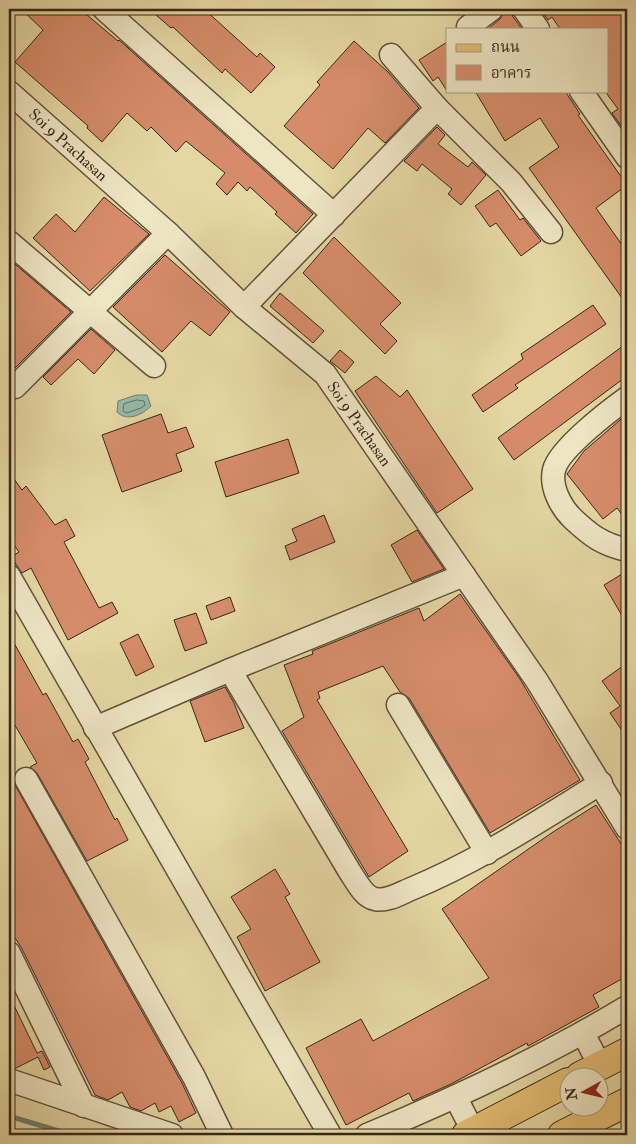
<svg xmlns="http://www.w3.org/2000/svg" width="636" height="1144" viewBox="0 0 636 1144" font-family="'IM FELL Double Pica','Noto Serif Thai',serif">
<rect width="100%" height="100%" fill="#e5d7a3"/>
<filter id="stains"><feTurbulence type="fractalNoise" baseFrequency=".004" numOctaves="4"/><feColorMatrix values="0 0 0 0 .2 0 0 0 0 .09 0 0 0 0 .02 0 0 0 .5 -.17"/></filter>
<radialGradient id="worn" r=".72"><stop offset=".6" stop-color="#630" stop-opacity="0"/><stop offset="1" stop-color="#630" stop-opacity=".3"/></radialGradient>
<path fill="#96b9aa" stroke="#707f70" d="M136 395H147L151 406C142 415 127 422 117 412L118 401Z"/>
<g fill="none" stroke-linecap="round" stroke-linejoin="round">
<path stroke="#667062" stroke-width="1" d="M137 400 144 401 145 405 141 408 127 413 123 411 124 404Z"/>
<path stroke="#707f70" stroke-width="5" d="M9 1116 72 1135"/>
</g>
<g fill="#d68c6a" stroke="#37271a">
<path d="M21 9H80L118 41 119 40 313 214 296 233 275 214 277 212 250 187 247 191 238 182 227 195 216 184 225 173 186 141 176 152 151 127 147 131 127 113 102 142 87 128 88 126 15 62 43 30Z"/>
<path d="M149 9H204L257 57 260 53 275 67 251 93 225 69 222 73 173 27 171 28Z"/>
<path d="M505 9H511L513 17 522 29H488L500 19Z"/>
<path d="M540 9H627V134L612 113 618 109 607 94V29H560L552 17 548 20Z"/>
<path d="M354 41 388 72 419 108 385 143 368 128 333 169 284 126 320 85 317 82Z"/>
<path d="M447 42V91L438 77 433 81 419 60Z"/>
<path d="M475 91H565L580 114 578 115 627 185 596 208 627 252V305L529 168 559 147 540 118 505 141Z"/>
<path d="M437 127 445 135 438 144 468 167 472 162 486 175 461 205 448 194 452 189 422 164 417 171 404 161Z"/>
<path d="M498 190 520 220 523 218 541 241 521 256 496 223 490 227 475 206Z"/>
<path d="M104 197 149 234 90 291 33 238 56 214 75 232Z"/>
<path d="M334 237 401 303 380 324 397 341 385 354 303 273Z"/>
<path d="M165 255 230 312 210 336 191 321 162 352 113 307Z"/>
<path d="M9 259 71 312 14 369 9 367Z"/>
<path d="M280 293 324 331 313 343 270 306Z"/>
<path d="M593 305 606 324 515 385 518 388 483 412 472 395 523 359 521 354Z"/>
<path d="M91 329 115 350 94 374 78 359 51 385 43 377Z"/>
<path d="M627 343V376L514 460 498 438Z"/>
<path d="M340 350 354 362 345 373 330 361Z"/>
<path d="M376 376 400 397 407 390 473 489 437 513 355 391Z"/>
<path d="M161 414 168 433 186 427 194 447 176 454 182 471 122 492 102 435Z"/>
<path d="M627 414V521L617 508 603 519 567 474 584 451Z"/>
<path d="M288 439 299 473 226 497 215 462Z"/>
<path d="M9 472 22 490 26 486 55 525 66 519 75 536 64 542 99 608 112 602 118 613 68 640 31 568 22 573 11 557 19 552 9 538Z"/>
<path d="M324 515 335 542 290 560 285 546 297 541 292 529Z"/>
<path d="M417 530 444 569 412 582 391 545Z"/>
<path d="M627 571V624L604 585Z"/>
<path d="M460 594 520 679 580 780 490 833 409 698 400 692 383 666 318 692 320 698 317 700 408 851 369 877 282 731 304 717 284 665 313 654 312 651 419 608 424 621Z"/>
<path d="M230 597 235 611 211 620 206 606Z"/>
<path d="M196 613 207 643 185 651 174 620Z"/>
<path d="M9 634 43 695 46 693 73 742 78 739 89 759 85 762 115 820 117 818 128 840 87 861 37 773 30 767 37 763 9 715Z"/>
<path d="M138 634 154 667 136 676 120 643Z"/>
<path d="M627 663V738L610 713 620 706 602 681Z"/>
<path d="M225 687 234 703 244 728 205 742 190 701Z"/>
<path d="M14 776 15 785 182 1083 196 1113 179 1122 171 1106 159 1112 155 1103 141 1111 130 1107 122 1092 108 1100 95 1095 21 947 9 929V778Z"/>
<path d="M596 805 627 853V976L593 995 599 1007 528 1046 527 1043 451 1084 413 1101 409 1093 346 1125 306 1048 361 1019 373 1041 489 978 442 909 553 832Z"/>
<path d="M275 869 290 894 285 897 320 962 265 991 237 937 251 929 231 897Z"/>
<path d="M9 995 37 1053 42 1051 50 1067 44 1070 38 1057 16 1068 9 1067Z"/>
</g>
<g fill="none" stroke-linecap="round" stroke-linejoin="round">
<g stroke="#62533c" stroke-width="25">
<g id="minor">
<path d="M104 9 334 215"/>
<path d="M524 9 538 29"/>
<path d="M468 27 492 9"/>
<path d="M391 55 437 108 511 182 551 232"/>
<path d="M581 91 627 157"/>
<path d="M9 92 168 233 244 307 325 374 537 681 627 828"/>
<path d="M9 242 154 366"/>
<path d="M244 307 437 108"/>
<path d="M9 381 15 387 168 233"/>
<path d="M627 398C609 411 559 449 554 470 550 487 561 507 572 518 591 536 602 544 627 550"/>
<path d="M9 576 330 1135"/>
<path d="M230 670 350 872C356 881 364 897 375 899 387 902 401 893 411 889 479 861 539 821 601 783"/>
<path d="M398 705 487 853"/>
<path d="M95 728 230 670 464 575"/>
<path d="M26 779 194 1077 222 1135"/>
<path d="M9 953 84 1106"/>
<path d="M583 1033 600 1066"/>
<path d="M9 1080 172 1135"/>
<path d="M456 1098 473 1131"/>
<path d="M367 1135C456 1098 544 1057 627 1007"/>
</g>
</g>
<g stroke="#37271a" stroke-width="30">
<g id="major">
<path d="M580 1076 627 1052"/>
<path d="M466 1135 568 1082"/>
<path d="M562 1135 627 1102"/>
</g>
</g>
<use href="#minor" stroke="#eee5c3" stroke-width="22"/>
<use href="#major" stroke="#e2bc72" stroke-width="28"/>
</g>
<g text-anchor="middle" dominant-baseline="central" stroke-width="4" stroke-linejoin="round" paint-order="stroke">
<g font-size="16" fill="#37271a" stroke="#eee5c3">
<text transform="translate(68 145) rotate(42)">Soi 9 Prachasan</text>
<text transform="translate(359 424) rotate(55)">Soi 9 Prachasan</text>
</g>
</g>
<rect width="636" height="1144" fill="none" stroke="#e5d7a3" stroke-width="30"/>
<rect x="10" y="10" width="616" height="1124" fill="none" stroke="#37271a" stroke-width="2.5"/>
<rect x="15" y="15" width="606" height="1114" fill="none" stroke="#37271a"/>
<rect x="446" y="28" width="162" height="65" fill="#eee5c3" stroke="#a5997f"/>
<rect x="456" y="44" width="25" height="8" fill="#e2bc72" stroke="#a5997f"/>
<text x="491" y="52" font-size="15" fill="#37271a">ถนน</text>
<rect x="456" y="65" width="25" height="15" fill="#d68c6a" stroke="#a5997f"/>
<text x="491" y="78" font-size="15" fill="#37271a">อาคาร</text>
<g transform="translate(584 1092) rotate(262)"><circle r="24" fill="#eee5c3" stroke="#a5997f"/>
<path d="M0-4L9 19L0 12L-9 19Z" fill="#8f2418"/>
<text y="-8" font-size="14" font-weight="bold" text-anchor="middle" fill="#37271a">N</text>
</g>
<rect width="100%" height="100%" filter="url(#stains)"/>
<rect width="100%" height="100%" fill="url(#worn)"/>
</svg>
